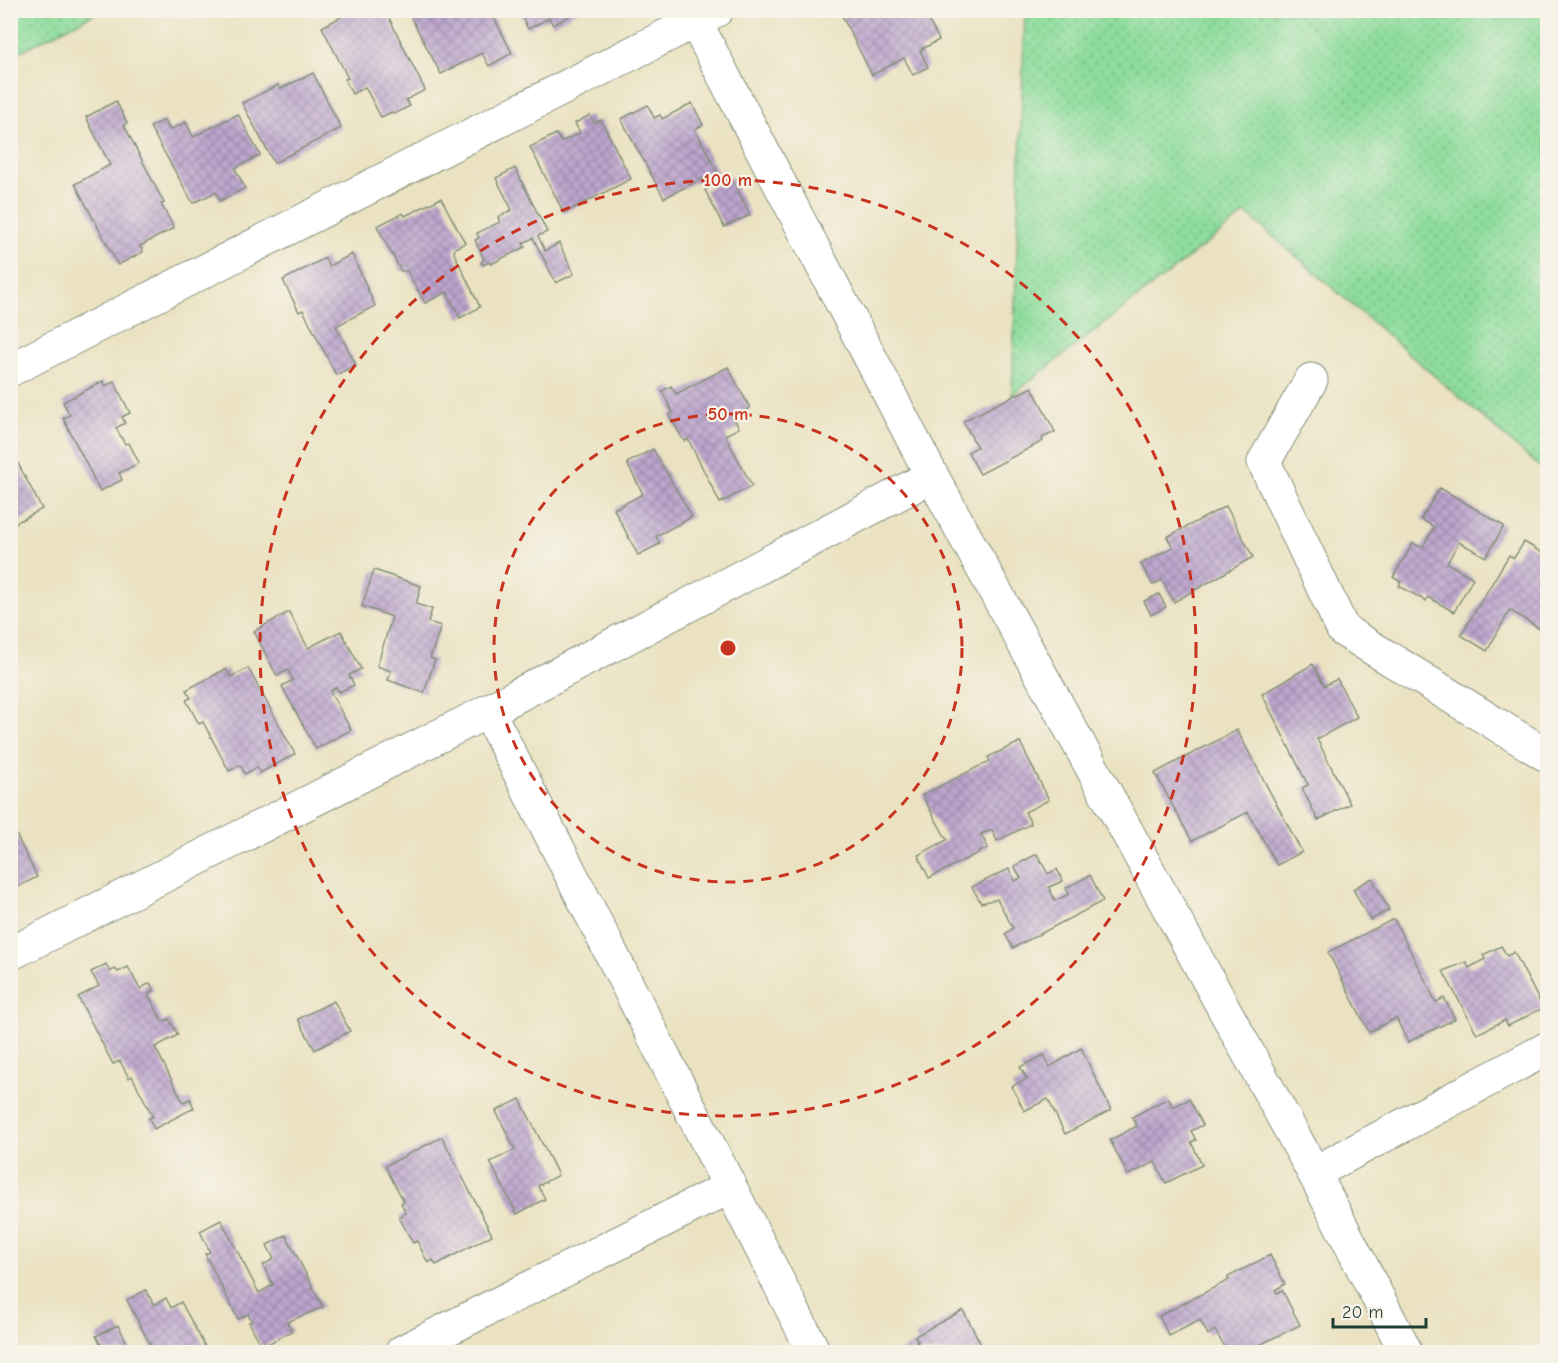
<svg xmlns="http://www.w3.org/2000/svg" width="1558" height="1363" viewBox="0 0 1558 1363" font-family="'Comic Neue',sans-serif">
<defs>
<pattern id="green-dots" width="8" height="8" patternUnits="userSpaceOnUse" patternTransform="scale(1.5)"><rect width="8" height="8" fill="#8ddd9c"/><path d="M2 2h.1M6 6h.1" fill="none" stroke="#73b480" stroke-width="1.8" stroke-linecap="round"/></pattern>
<pattern id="building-cross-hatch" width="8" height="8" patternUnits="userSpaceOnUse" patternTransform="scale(1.5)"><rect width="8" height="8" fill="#bda5ce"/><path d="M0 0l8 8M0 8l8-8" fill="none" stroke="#9988a8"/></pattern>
</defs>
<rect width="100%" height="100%" fill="#f7f3e8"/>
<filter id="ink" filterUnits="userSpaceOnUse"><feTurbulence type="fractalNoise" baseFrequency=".0167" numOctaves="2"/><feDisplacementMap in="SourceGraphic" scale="12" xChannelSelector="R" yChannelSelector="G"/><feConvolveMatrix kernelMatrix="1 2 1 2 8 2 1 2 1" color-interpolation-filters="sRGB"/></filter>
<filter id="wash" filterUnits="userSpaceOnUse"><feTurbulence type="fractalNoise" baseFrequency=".008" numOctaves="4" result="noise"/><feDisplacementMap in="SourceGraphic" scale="24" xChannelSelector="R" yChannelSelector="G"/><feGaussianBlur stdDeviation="1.35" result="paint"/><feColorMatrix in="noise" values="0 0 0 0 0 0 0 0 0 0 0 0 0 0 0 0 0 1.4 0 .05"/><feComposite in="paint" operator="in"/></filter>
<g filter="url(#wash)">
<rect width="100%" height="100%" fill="#eae2c1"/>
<g fill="url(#green-dots)" stroke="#568d68" stroke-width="1.5">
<path d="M11 10H100V11L11 56Z"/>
<path d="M1025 11H1547V473L1246 213 1012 395Z"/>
</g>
<g id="blocks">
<g fill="url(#building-cross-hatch)">
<path d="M354 10H385L425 90 406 100 410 106 394 114 392 112 381 117 365 87 352 94 345 79 348 78 322 27Z"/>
<path d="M407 10H490L512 53 489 66 482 53 441 74Z"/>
<path d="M519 10H580L553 25 549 18 528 29Z"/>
<path d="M839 10H923L939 40 920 50 928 67 913 75 904 58 872 75Z"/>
<path d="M313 73 341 128 274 163 242 103 278 85 280 89Z"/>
<path d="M116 101 127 123 124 125 164 203 161 204 174 228 140 246 143 252 118 265 75 184 110 165 86 117Z"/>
<path d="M692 103 703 125 695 129 719 175 711 178 709 175 664 198 621 119 648 105 654 118 660 115 662 119Z"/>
<path d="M238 114 260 155 235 168 245 188 220 201 216 192 193 203 150 127 164 120 170 130 186 122 193 137Z"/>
<path d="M590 115 594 123 601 120 631 179 564 213 530 147 556 134 561 142 580 133 575 123Z"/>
<path d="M515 168 547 232 538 236 545 251 559 243 574 274 556 283 533 238 523 243 525 247 491 264 489 262 483 265 481 262 484 259 475 240 479 238 477 233 500 222 498 217 512 210 496 178Z"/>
<path d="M731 177 750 215 724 227 705 190Z"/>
<path d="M441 198 465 243 455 248 454 253 480 307 460 318 447 292 425 303 407 271H401L377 226 403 213 405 216Z"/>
<path d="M352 254 375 306 336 326 356 365 336 375 303 310 299 312 283 280 325 258 329 266Z"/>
<path d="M728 367 750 408 733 417 739 428 725 435 752 486 720 503 688 439 684 441 669 415 673 413 662 391 671 386 676 394Z"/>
<path d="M103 381 106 386 114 381 130 413 122 417 125 423 116 428 125 444 129 443 139 463 119 473 122 480 100 491 63 418 70 415 63 402Z"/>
<path d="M1032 387 1055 432 1042 438 1043 441 980 474 968 452 977 447 963 421Z"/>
<path d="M13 442 17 450 12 452 42 509 10 526V443Z"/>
<path d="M653 449 692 517 656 536 660 544 638 555 614 509 643 494 627 463Z"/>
<path d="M1440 488 1504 526 1486 557 1459 542 1447 563 1473 578 1454 612 1428 597 1426 601 1399 586 1401 582 1393 577 1413 543 1422 548 1434 527 1421 519Z"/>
<path d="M1226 506 1253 557 1174 602 1162 580 1153 585 1141 564 1173 547 1167 537Z"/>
<path d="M1524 542 1548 556V625L1543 631 1510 610 1487 651 1461 635 1509 555 1514 558Z"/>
<path d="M374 570 421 586 416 604 432 609 428 622 441 626 430 658 435 660 424 693 388 680 391 671 377 666 392 617 362 606Z"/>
<path d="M1159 594 1166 607 1151 615 1144 601Z"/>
<path d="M289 612 308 648 341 631 361 669 349 675 354 685 339 692 336 687 330 691 351 730 316 749 282 686 293 680 288 670 277 676 254 631Z"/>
<path d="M1313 664 1324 686 1337 679 1357 717 1317 739 1350 804 1318 820 1302 788 1308 785 1262 694Z"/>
<path d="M248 668 295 754 260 773 257 767 245 774 240 765 229 771 203 722 199 724 186 700 191 698 186 690 226 669 231 677Z"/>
<path d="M1237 730 1302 852 1277 865 1248 812 1192 841 1155 773Z"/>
<path d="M1020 742 1049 800 1025 812 1031 824 997 841 992 830 981 834 988 848 929 878 918 855 947 840 922 795 990 761 988 757Z"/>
<path d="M10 822 37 877 10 891Z"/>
<path d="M1037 854 1048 874 1057 869 1063 881 1049 887 1055 901 1069 894 1066 888 1090 875 1103 901 1013 948 1005 934 1013 928 997 899 981 903 972 887 1009 869 1015 881 1021 878 1014 866Z"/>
<path d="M1372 878 1389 910 1370 920 1353 889Z"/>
<path d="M1394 919 1436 1002 1444 998 1455 1019 1408 1042 1396 1018 1369 1032 1328 952Z"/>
<path d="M1501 946 1507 956 1514 952 1543 1008 1508 1026 1505 1020 1477 1034 1443 971 1466 962 1469 968 1485 959 1483 955Z"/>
<path d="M106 964 110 972 115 969 118 972 128 967 140 989 150 983 154 990 148 994 163 1022 169 1019 178 1035 155 1047 183 1102 190 1099 194 1108 154 1129 149 1118 153 1117 132 1076 129 1078 120 1061 113 1064 78 997 99 986 91 972Z"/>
<path d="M334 1001 350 1031 315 1050 298 1019Z"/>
<path d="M1081 1048 1111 1110 1065 1134 1048 1099 1024 1111 1012 1086 1027 1079 1020 1067 1044 1055 1050 1067Z"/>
<path d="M1168 1098 1173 1107 1189 1099 1203 1125 1191 1131 1196 1140 1191 1142 1202 1165 1166 1183 1155 1162 1128 1175 1110 1140 1137 1126 1132 1117Z"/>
<path d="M520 1099 558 1175 538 1186 545 1199 517 1214 490 1162 515 1150 496 1111Z"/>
<path d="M442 1137 492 1235 436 1265 433 1260 428 1263 417 1241 413 1243 399 1217 406 1213 401 1203 404 1202 385 1166Z"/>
<path d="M221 1220 259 1293 273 1285 263 1265 274 1259 267 1245 286 1235 323 1307 287 1322 292 1331 262 1347 249 1322 252 1321 248 1314 238 1319 205 1254 210 1252 200 1231Z"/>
<path d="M1270 1255 1285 1284 1275 1290 1277 1293 1282 1290 1300 1325 1245 1352H1227L1215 1330 1208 1335 1200 1320 1169 1336 1159 1316 1229 1280 1228 1277Z"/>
<path d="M146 1290 154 1305 166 1298 171 1308 181 1302 208 1352H154L127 1300Z"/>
<path d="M963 1310 985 1352H898L918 1342 915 1336Z"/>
<path d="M118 1325 132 1352H100L104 1350 96 1336Z"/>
</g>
</g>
</g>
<g filter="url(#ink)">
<use href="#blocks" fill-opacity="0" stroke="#84907a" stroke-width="1.5"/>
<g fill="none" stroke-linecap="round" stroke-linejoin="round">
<g stroke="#84907a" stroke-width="35">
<g id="minor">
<path d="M695 21 932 476 1314 1173 1406 1352"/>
<path d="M10 370 717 10"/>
<path d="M1311 380 1264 462 1343 630 1548 756"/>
<path d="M488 711 814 1352"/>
<path d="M10 954 488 711 932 476"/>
<path d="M1314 1173 1548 1048"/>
<path d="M402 1352 730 1187"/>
</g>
</g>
<use href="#minor" stroke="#fff" stroke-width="33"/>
</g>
</g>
<g fill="none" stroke="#c8321e" stroke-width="3" stroke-dasharray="10 8">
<circle cx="728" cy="648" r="234"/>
<circle cx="728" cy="648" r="468"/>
</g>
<circle cx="728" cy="648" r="9" fill="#c8321e" stroke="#f7f3e8" stroke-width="3"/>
<g font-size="18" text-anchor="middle" font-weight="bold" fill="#c8321e" stroke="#f7f3e8" stroke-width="4.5" stroke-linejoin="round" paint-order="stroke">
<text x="728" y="186">100 m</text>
<text x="728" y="420">50 m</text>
</g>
<rect width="1558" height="1363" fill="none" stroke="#f7f3e8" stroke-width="36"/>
<path d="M1333 1318v9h93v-9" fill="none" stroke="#1f3d34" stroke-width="3"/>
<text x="1342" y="1318" font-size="18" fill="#1f3d34" stroke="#f7f3e8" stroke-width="4.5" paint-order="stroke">20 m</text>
</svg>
